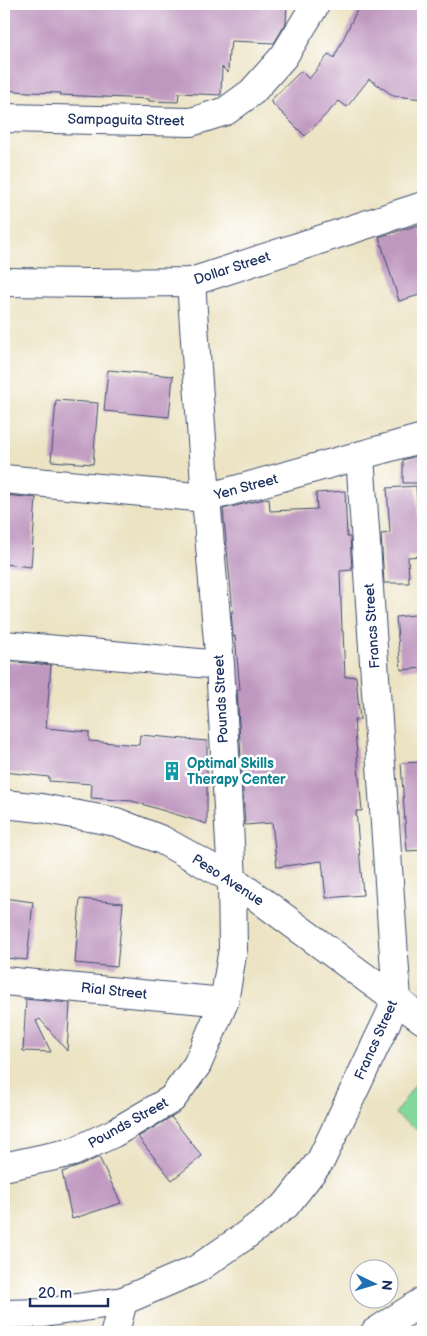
<svg xmlns="http://www.w3.org/2000/svg" width="427" height="1336" viewBox="0 0 427 1336" font-family="'Balsamiq Sans',sans-serif">
<rect width="100%" height="100%" fill="#fff"/>
<filter id="ink" filterUnits="userSpaceOnUse"><feTurbulence type="fractalNoise" baseFrequency=".02" numOctaves="2"/><feDisplacementMap in="SourceGraphic" scale="10" xChannelSelector="R" yChannelSelector="G"/><feConvolveMatrix kernelMatrix="1 2 1 2 8 2 1 2 1" color-interpolation-filters="sRGB"/></filter>
<filter id="wash" filterUnits="userSpaceOnUse"><feTurbulence type="fractalNoise" baseFrequency=".0096" numOctaves="4" result="noise"/><feDisplacementMap in="SourceGraphic" scale="20" xChannelSelector="R" yChannelSelector="G"/><feGaussianBlur stdDeviation="1.12" result="paint"/><feColorMatrix in="noise" values="0 0 0 0 0 0 0 0 0 0 0 0 0 0 0 0 0 1.4 0 .05"/><feComposite in="paint" operator="in"/></filter>
<g filter="url(#wash)">
<rect width="100%" height="100%" fill="#ece3c3"/>
<path fill="#83d99c" stroke="#4f847d" d="M423 1073V1134L395 1114Z"/>
<g id="blocks">
<g fill="#bf98c0">
<path d="M4 4H287L286 23 274 43 231 41 230 50H229L228 73 222 67 221 95 179 93 178 102 149 101V99L60 95 61 93 28 92 4 90Z"/>
<path d="M360 4H423V99L394 96 369 79 347 107 339 101 305 136 270 101 301 71 309 79 329 54 334 58Z"/>
<path d="M418 225 423 242V294L399 301 379 237Z"/>
<path d="M108 370 173 376 169 417 104 411Z"/>
<path d="M56 400 98 403 93 464 51 461Z"/>
<path d="M423 454V483H403V460Z"/>
<path d="M416 486 421 556 408 557 409 583H384L381 534 390 533 387 488Z"/>
<path d="M345 491 347 537H350L352 570 340 571 342 631H343L345 677 356 676 360 720H354L362 811H356L363 895 326 898 322 861 277 867 272 823 245 825 237 690H240L235 636 233 637 231 612H233L223 509 269 498 270 511 317 509 316 493Z"/>
<path d="M4 495 36 498 31 567 4 564Z"/>
<path d="M423 614V668L401 670 396 617Z"/>
<path d="M4 661 51 665 46 728 89 732V741L139 745 140 735 207 741V824L132 801 91 798 92 784 49 781V777L4 772Z"/>
<path d="M423 762V850L407 851 401 763Z"/>
<path d="M4 898 33 902 27 960 4 958Z"/>
<path d="M80 899 123 903 117 967 75 963Z"/>
<path d="M24 999 70 1003 67 1051 40 1019 36 1021 51 1052 23 1051 26 1001Z"/>
<path d="M171 1117 202 1156 172 1180 138 1137Z"/>
<path d="M99 1157 121 1203 72 1219 62 1172 80 1166Z"/>
</g>
</g>
</g>
<g filter="url(#ink)">
<use href="#blocks" fill-opacity="0" stroke="#3a4a6d" stroke-width="1"/>
<g fill="none" stroke-linecap="round" stroke-linejoin="round">
<g stroke="#3a4a6d" stroke-width="30">
<g id="street">
<path d="M4 118 191 122 226 111 252 92 284 56 314 7V4"/>
<path d="M4 282 91 283 191 282 423 206"/>
<path d="M4 479 206 498 423 438"/>
<path d="M4 645 220 665"/>
<path d="M4 981 224 1002"/>
<path d="M4 1165 8 1166 73 1152 114 1133 172 1099 197 1065 224 1002 233 949 232 879 220 665 206 498 191 282"/>
<path d="M4 1314 44 1313 123 1301 197 1269 242 1238 286 1205 321 1160 397 1000 360 456"/>
<path d="M115 1332 123 1301"/>
<path d="M375 1332 423 1301"/>
</g>
</g>
<g stroke="#3a4a6d" stroke-width="30">
<path id="secondary" d="M4 804 41 808 116 822 162 840 232 879 423 1020"/>
</g>
<use href="#street" stroke="#fff" stroke-width="28"/>
<use href="#secondary" stroke="#fff" stroke-width="28"/>
</g>
</g>
<defs>
<g id="building-bare" transform="scale(1.5)"><path d="M-4-6H4V6H1V3H-1V6H-4ZM-2.5-4.3h1.7v1.8h-1.7ZM.8-4.3h1.7v1.8H.8ZM-2.5-1h1.7V.8h-1.7ZM.8-1h1.7V.8H.8Z" fill="#0f9aa8" stroke="#fff" stroke-width="2.5" paint-order="stroke"/></g>
</defs>
<g fill-rule="evenodd">
<use href="#building-bare" x="172" y="771"/>
</g>
<g text-anchor="middle" dominant-baseline="central" stroke-width="5" stroke-linejoin="round" paint-order="stroke">
<g font-size="14" fill="#1b2f5e" stroke="#fff">
<text transform="translate(126 120) rotate(1)">Sampaguita Street</text>
<text transform="translate(232 268) rotate(-18)">Dollar Street</text>
<text transform="translate(246 487) rotate(-15)">Yen Street</text>
<text transform="translate(372 626) rotate(-94)">Francs Street</text>
<text transform="translate(221 699) rotate(-93)">Pounds Street</text>
<text transform="translate(228 880) rotate(33)">Peso Avenue</text>
<text transform="translate(114 991) rotate(6)">Rial Street</text>
<text transform="translate(376 1040) rotate(-66)">Francs Street</text>
<text transform="translate(128 1123) rotate(-29)">Pounds Street</text>
</g>
<g font-size="14" font-weight="bold" fill="#0d838f" stroke="#fff" text-anchor="start">
<text x="187" y="763">Optimal Skills<tspan x="187" dy="16">Therapy Center</tspan></text>
</g>
</g>
<rect width="427" height="1336" fill="none" stroke="#fff" stroke-width="20"/>
<g transform="translate(374 1284) rotate(95)"><circle r="24" fill="#ffffff" stroke="#a4acbf"/>
<path d="M0-4L9 19L0 12L-9 19Z" fill="#1f6fb2"/>
<text y="-8" font-size="14" font-weight="bold" text-anchor="middle" fill="#1b2f5e">N</text>
</g>
<path d="M30 1298v8h78v-8" fill="none" stroke="#1b2f5e" stroke-width="2.5"/>
<text x="38" y="1298" font-size="15" fill="#1b2f5e" stroke="#ffffff" stroke-width="4" paint-order="stroke">20 m</text>
</svg>
